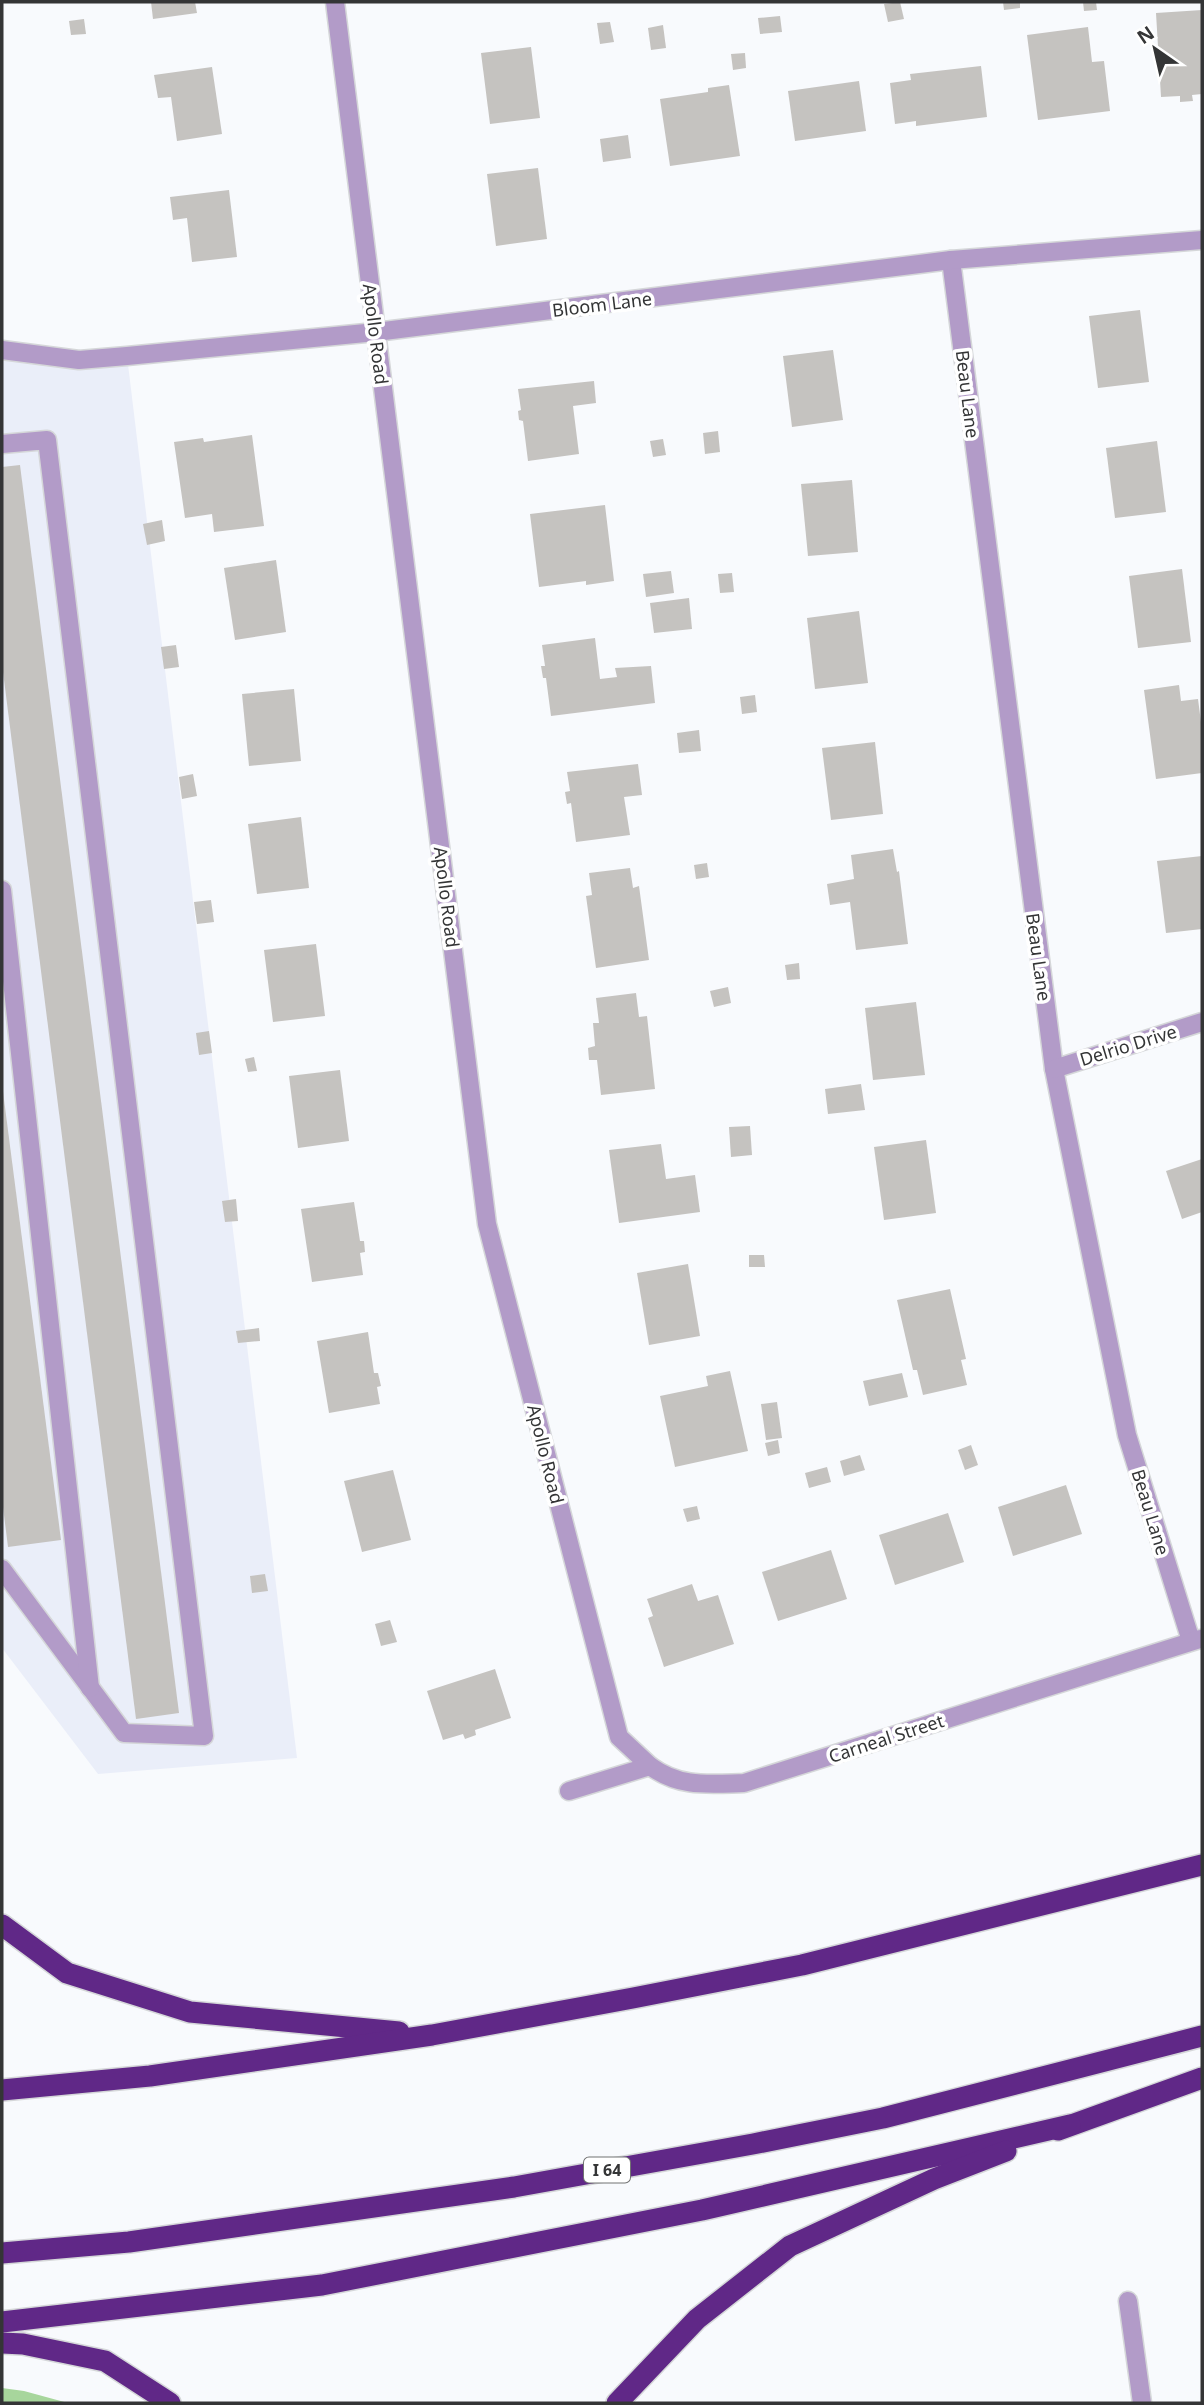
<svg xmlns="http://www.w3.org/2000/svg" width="1204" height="2405" viewBox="0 0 1204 2405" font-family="'Noto Sans',sans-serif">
<rect width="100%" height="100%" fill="#f8fafd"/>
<path fill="#eaeef9" d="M2 350 127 356 297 1758 98 1774 2 1648Z"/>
<path fill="#a7d69c" d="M2 2388 24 2391 68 2403H2Z"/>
<g fill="#c5c3c0">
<path d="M151 2H195L197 13 153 19Z"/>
<path d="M900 2 904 19 888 22 884 4Z"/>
<path d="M1003 2H1020V8L1004 10Z"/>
<path d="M1083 2H1096L1097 10 1084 11Z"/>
<path d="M1202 10V94L1192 95 1193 101 1180 102V96L1161 97 1156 13Z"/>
<path d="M780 16 782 32 760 34 758 18Z"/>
<path d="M84 19 86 34 71 35 69 21Z"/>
<path d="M610 22 614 42 600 44 597 23Z"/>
<path d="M663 25 666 48 651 50 648 28Z"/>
<path d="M1088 27 1092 62 1104 61 1110 111 1038 120 1027 35Z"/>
<path d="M531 47 540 118 490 124 481 53Z"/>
<path d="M745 53 746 68 733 70 731 54Z"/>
<path d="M981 66 987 117 916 126V121L895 124 890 83 911 80 910 74Z"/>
<path d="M212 67 222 134 177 141 171 97 158 98 154 75Z"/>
<path d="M859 81 866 131 795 141 788 91Z"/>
<path d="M729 85 740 156 670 166 660 99 708 92V88Z"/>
<path d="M628 135 631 158 603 162 600 139Z"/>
<path d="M538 168 547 239 496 246 487 174Z"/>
<path d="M229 190 237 257 192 262 187 218 173 220 170 197Z"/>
<path d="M1140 310 1149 382 1098 388 1089 316Z"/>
<path d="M833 350 843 420 792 427 783 356Z"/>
<path d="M594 381 596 403 573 406 579 454 528 461 523 421 519 420 518 411 521 410 518 389Z"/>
<path d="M718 431 720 452 705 454 703 433Z"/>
<path d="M252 435 264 526 214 532 212 514 185 518 174 442 203 438 204 442Z"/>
<path d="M663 439 666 455 653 457 650 441Z"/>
<path d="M1157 441 1166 512 1115 518 1106 448Z"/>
<path d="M20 465 179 1713 136 1719 2 664V467Z"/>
<path d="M852 480 858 552 808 556 801 484Z"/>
<path d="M605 505 614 581 586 585V581L539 587 530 514Z"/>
<path d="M162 520 165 541 147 545 143 524Z"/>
<path d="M276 560 286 632 235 640 224 568Z"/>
<path d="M1182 569 1191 642 1138 648 1129 576Z"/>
<path d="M671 571 674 593 646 597 643 574Z"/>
<path d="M732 573 734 592 720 593 718 574Z"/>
<path d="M689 598 692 629 654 633 650 603Z"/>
<path d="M859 611 868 683 815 689 807 618Z"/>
<path d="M595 638 600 679 617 677 615 668 651 666 655 703 551 716 546 678H543L541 666H545L542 645Z"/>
<path d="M176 645 179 667 164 669 161 647Z"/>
<path d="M1179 685 1181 701 1198 699 1202 730V773L1156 779 1144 690Z"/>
<path d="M294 689 301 761 249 766 242 694Z"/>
<path d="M755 695 757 712 742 714 740 697Z"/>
<path d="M699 730 701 751 679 753 677 733Z"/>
<path d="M875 742 883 814 831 820 822 748Z"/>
<path d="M638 764 642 795 624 797 630 835 576 842 571 803 567 804 565 792 570 791 567 772Z"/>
<path d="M193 774 197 796 182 799 179 777Z"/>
<path d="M301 817 309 888 257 894 248 824Z"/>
<path d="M893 849 897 872 899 871 908 944 856 950 850 902 830 905 827 884 854 879 851 855Z"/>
<path d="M1202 856V929L1166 933 1157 861Z"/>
<path d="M707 863 709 877 696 879 694 865Z"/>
<path d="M630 868 633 888 639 886 649 960 596 968 586 896 592 895 589 873Z"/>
<path d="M211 900 214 922 197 924 194 902Z"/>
<path d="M316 944 325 1016 273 1022 264 950Z"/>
<path d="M799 963 800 979 787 980 785 965Z"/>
<path d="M728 987 731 1003 714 1007 710 991Z"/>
<path d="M636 993 639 1017 647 1016 655 1089 601 1095 597 1060H589L588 1048 595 1046 593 1023H599L596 998Z"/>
<path d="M916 1002 925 1075 873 1080 865 1008Z"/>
<path d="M209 1031 212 1053 199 1055 196 1033Z"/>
<path d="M254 1057 257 1071 248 1072 245 1059Z"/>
<path d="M340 1070 349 1141 298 1148 289 1076Z"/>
<path d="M2 1084 61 1540 8 1547 2 1499Z"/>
<path d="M861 1084 865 1110 828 1114 825 1089Z"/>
<path d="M750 1126 752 1155 731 1157 729 1127Z"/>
<path d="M926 1140 936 1213 884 1220 874 1147Z"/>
<path d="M661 1144 666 1179 695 1175 700 1212 619 1223 609 1150Z"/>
<path d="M1202 1159V1212L1182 1219 1166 1171Z"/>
<path d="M236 1199 238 1221 225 1222 222 1201Z"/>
<path d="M354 1202 360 1241H364L365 1252 360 1253 363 1275 312 1282 301 1209Z"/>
<path d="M749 1255H764L765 1267H749Z"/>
<path d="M688 1264 700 1336 649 1345 637 1273Z"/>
<path d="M950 1289 966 1359 961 1360 967 1385 923 1395 917 1370H913L897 1300Z"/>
<path d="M259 1328 260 1341 238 1343 236 1331Z"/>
<path d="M368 1332 374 1373H378L381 1386 377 1387 380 1404 329 1413 317 1341Z"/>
<path d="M730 1371 748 1451 675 1467 660 1396 708 1386 706 1376Z"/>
<path d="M902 1373 908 1397 869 1406 863 1381Z"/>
<path d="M777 1402 782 1438 766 1440 761 1404Z"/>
<path d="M778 1440 780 1453 768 1456 765 1443Z"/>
<path d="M971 1445 978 1465 965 1470 958 1450Z"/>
<path d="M860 1455 865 1470 844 1476 840 1461Z"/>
<path d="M827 1467 831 1482 809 1488 805 1473Z"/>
<path d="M393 1470 411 1540 362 1552 344 1481Z"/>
<path d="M1066 1485 1082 1534 1013 1556 998 1507Z"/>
<path d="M697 1506 700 1519 687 1522 683 1509Z"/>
<path d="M948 1513 964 1562 895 1585 879 1535Z"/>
<path d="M831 1550 847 1599 778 1621 762 1572Z"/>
<path d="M265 1574 268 1591 252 1593 250 1576Z"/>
<path d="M692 1584 698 1601 718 1595 734 1644 664 1667 648 1618 653 1616 647 1599Z"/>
<path d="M390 1620 397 1642 381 1646 375 1624Z"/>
<path d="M495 1669 511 1718 475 1730 476 1735 465 1739 463 1734 443 1740 427 1691Z"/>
</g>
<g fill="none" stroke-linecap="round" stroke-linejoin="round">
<g stroke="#d5d7d9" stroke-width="21">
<g id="lane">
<path d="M2 444 47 440 204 1736 124 1733 2 1569"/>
<path d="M2 890 90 1688"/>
</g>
</g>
<g stroke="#d5d7d9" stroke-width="21">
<g id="street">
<path d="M335 2 487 1224 619 1737 650 1766"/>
<path d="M951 260 1054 1069 1127 1435 1191 1641"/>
<path d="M2 350 79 360 127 356 376 332 951 260 1202 240"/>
<path d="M1054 1069 1202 1022"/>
<path d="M569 1791 650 1766C680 1788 708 1784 744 1783L1200 1639"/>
<path d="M1128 2301 1142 2403"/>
</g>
</g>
<g stroke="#d5d7d9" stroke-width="24">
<g id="highway">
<path d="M2 1925 67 1973 190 2012 399 2032"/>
<path d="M2 2090 150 2076 432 2035 633 1998 802 1965 1202 1865"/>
<path d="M1058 2130 1202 2078"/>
<path d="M2 2253 129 2242 514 2187 753 2144 883 2118 1202 2036"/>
<path d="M2 2322 322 2285 702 2210 1070 2125"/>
<path d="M2 2343 23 2344 105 2361 170 2403"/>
<path d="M617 2403 697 2319 790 2246 934 2179 1006 2151"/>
</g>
</g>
<use href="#lane" stroke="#b29bc8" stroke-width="18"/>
<use href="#street" stroke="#b29bc8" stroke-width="18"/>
<use href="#highway" stroke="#602887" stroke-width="21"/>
</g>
<g text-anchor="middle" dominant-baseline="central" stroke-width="7" stroke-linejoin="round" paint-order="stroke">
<rect fill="#fff" stroke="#717272" stroke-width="2" x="584" y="2157.5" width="46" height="25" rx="5"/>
<g font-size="16" font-weight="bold" fill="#343536">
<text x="607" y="2170">I 64</text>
</g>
<g font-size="18" fill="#343536" stroke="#fff">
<text transform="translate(602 304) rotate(-7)">Bloom Lane</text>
<text transform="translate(376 334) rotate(83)">Apollo Road</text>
<text transform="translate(968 394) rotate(83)">Beau Lane</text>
<text transform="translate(447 897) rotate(83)">Apollo Road</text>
<text transform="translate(1039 957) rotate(82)">Beau Lane</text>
<text transform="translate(1128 1045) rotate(-17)">Delrio Drive</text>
<text transform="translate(546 1454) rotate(76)">Apollo Road</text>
<text transform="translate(1151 1512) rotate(73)">Beau Lane</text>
<text transform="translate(886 1738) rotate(-18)">Carneal Street</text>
</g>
</g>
<rect width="1204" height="2405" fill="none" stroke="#343536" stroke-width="7"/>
<g transform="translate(1155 49) rotate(326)" stroke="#ffffff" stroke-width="5" paint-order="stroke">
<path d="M0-5L12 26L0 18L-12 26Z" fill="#343536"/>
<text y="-10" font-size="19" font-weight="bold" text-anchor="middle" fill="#343536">N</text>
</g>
</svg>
